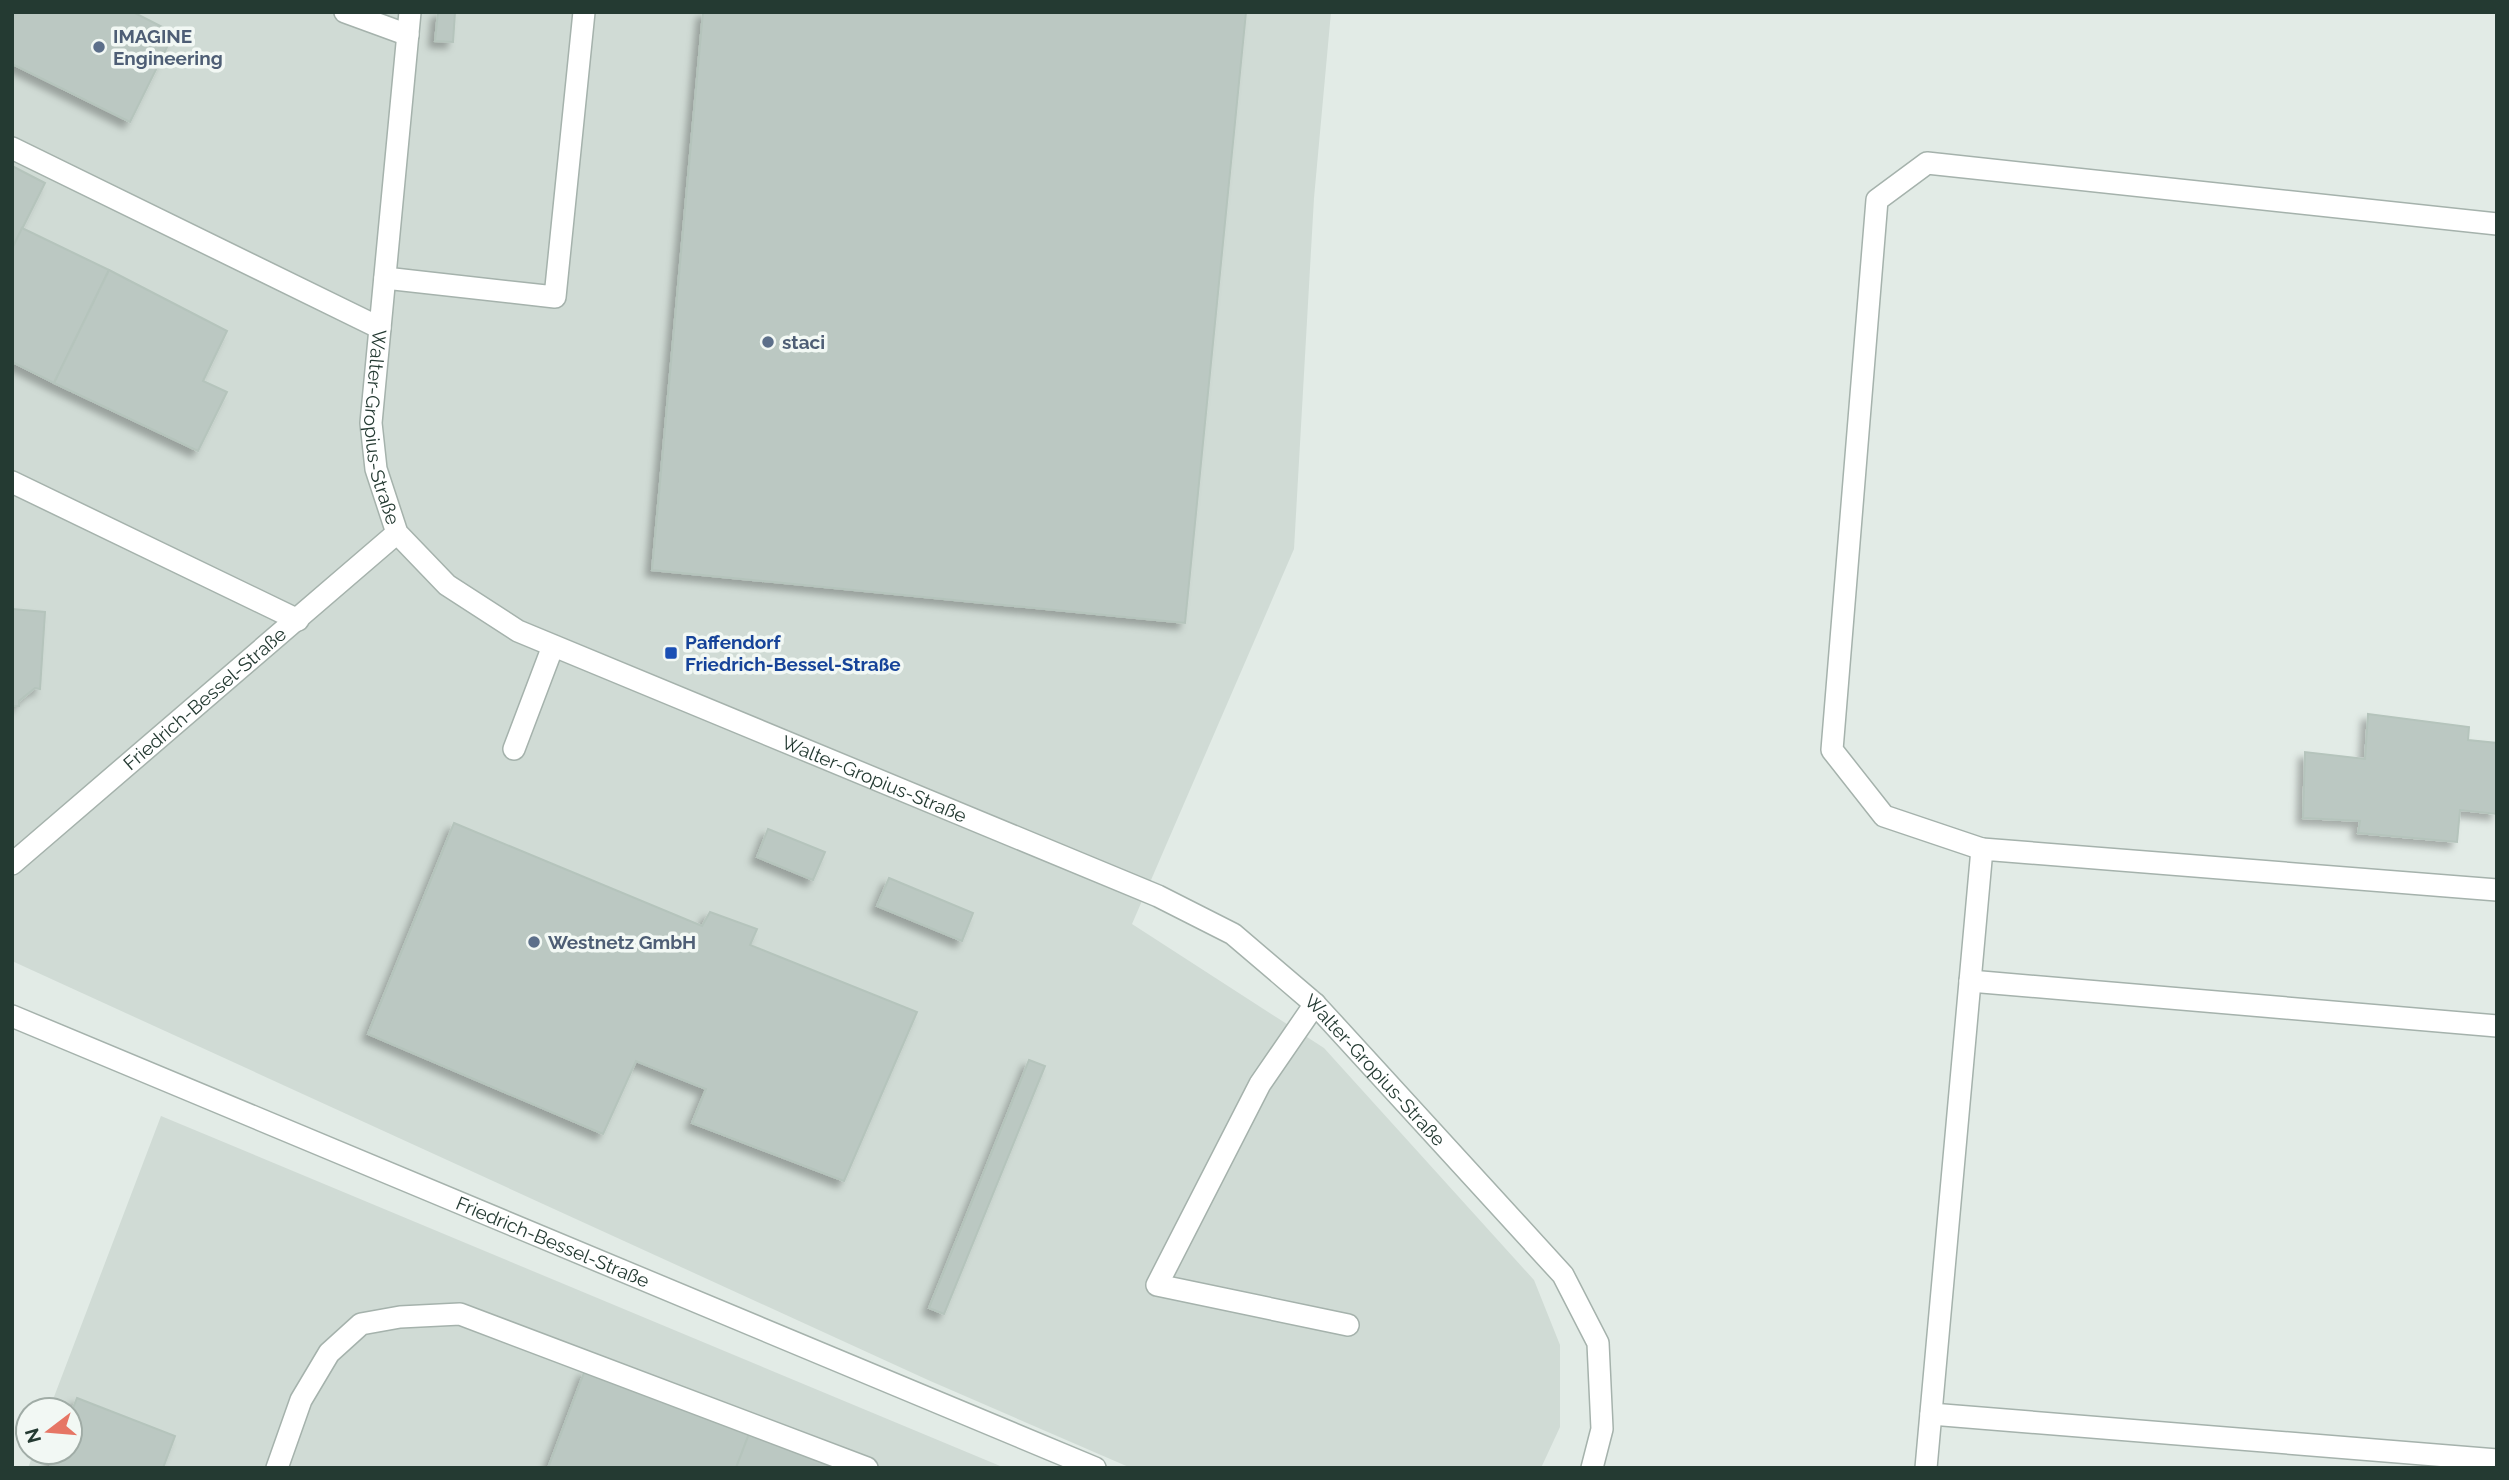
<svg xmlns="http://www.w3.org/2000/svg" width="2509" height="1480" viewBox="0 0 2509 1480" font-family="Raleway,sans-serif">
<defs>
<filter id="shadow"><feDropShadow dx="-6" dy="6" stdDeviation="3.5" flood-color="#0004"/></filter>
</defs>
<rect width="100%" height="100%" fill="#e2ebe6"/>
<g fill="#d0dbd5">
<path d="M12 12H1331L1314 198 1294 549 1132 924 1324 1048 1534 1280 1560 1345V1427L1541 1468H1131L928 1380 12 961Z"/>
<path d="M161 1116 1005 1468H28L34 1452H70V1410H49Z"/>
</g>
<g fill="#bbc8c2" stroke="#b5c4bc" stroke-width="2" filter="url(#shadow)">
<path d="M12 12H133L174 33 130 122 12 64Z"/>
<path d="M438 12H455L453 42 435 41Z"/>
<path d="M703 12H1246L1185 623 652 570Z"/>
<path d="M12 166 45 183 12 249Z"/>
<path d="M22 228 109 270 54 383 12 362V249Z"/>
<path d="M109 270 227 331 203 381 227 392 198 451 54 383Z"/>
<path d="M12 609 45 612 40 689 35 688 19 701V706H12Z"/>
<path d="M2368 714 2469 727 2468 740 2497 743V814L2460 810 2457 842 2358 833 2360 821 2303 818 2305 752 2365 759Z"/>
<path d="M454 823 702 926 710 912 757 929 750 945 917 1012 844 1181 692 1123 706 1089 636 1061 603 1134 368 1034Z"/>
<path d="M768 829 825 852 813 880 757 857Z"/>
<path d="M889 878 973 913 962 941 877 906Z"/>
<path d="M1029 1060 1045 1066 944 1314 929 1308Z"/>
<path d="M585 1370 749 1434 736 1468H548Z"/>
<path d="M77 1398 175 1436 163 1468H50L56 1452H70V1416Z"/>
<path d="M749 1434 838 1468H736Z"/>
</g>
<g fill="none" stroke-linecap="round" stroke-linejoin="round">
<g stroke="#a5b2ac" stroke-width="24">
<g id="minor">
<path d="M345 12 408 35"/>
<path id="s1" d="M410 12 371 423 376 469 397 533 447 585 518 631 1158 896 1233 934 1315 1004 1563 1275 1598 1343 1602 1429 1592 1468"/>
<path d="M12 148 380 328"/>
<path d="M385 278 555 297 584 12"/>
<path d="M12 482 298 620"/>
<path d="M514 749 553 646"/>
<path d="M1982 849 1884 816 1832 750 1877 200 1927 163 2497 224"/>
<path id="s2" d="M12 864 397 533"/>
<path d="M1970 981 2497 1026"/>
<path d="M1315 1004 1260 1084 1157 1285 1348 1325"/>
<path id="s3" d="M12 1016 1095 1468"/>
<path d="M1931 1414 2497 1460"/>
<path d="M277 1468 301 1400 329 1353 361 1324 400 1317 460 1314 867 1468"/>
<path d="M1926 1468 1982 849 2497 890"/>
</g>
</g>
<use href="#minor" stroke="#fff" stroke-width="21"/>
</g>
<g fill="#5c6f8a" stroke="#f2f8f4" stroke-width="2.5">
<circle cx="99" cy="47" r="7"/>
<circle cx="768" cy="342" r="7"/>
<circle cx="534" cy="942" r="7"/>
</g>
<rect fill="#1a4fb4" stroke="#f2f8f4" stroke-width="2.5" x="664" y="646" width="14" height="14" rx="3.5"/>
<g text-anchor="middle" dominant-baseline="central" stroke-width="7" stroke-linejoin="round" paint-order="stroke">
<g font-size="19" font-weight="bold" fill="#4e5e75" stroke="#f2f8f4" text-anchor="start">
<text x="113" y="36">IMAGINE<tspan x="113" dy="22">Engineering</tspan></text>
<text x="782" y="342">staci</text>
<text x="548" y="942">Westnetz GmbH</text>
</g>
<g font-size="19" fill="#243a32" stroke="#f2f8f4">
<text stroke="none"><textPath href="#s1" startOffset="418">Walter-Gropius-Straße</textPath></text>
<text stroke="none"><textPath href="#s2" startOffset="254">Friedrich-Bessel-Straße</textPath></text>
<text stroke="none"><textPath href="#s1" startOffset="1069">Walter-Gropius-Straße</textPath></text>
<text stroke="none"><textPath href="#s1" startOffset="1657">Walter-Gropius-Straße</textPath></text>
<text stroke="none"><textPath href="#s3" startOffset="586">Friedrich-Bessel-Straße</textPath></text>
</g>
<g font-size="19" font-weight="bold" fill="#164399" stroke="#f2f8f4" text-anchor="start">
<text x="685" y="642">Paffendorf<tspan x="685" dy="22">Friedrich-Bessel-Straße</tspan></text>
</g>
</g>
<rect width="2509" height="1480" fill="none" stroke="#243a32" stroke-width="28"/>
<g transform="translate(49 1431) rotate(254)"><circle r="33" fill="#f2f8f4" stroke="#a0aca6" stroke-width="2"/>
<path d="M0-5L12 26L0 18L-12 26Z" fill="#e67665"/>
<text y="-10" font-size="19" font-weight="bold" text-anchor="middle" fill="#243a32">N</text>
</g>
</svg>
